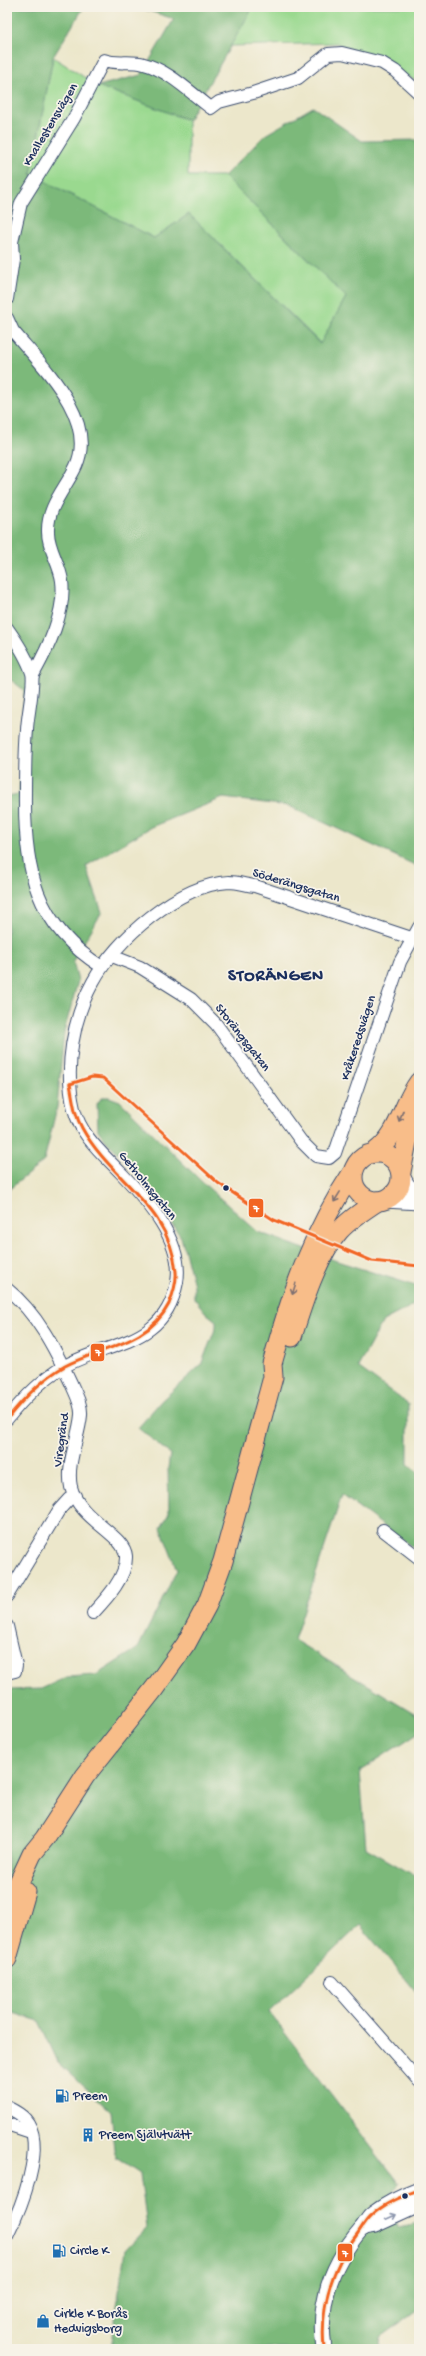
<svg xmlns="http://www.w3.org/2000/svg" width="426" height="2356" viewBox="0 0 426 2356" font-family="'Gochi Hand',sans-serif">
<rect width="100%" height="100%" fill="#f7f3e8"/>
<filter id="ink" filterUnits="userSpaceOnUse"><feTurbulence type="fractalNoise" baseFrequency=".025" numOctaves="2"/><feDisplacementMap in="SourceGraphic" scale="8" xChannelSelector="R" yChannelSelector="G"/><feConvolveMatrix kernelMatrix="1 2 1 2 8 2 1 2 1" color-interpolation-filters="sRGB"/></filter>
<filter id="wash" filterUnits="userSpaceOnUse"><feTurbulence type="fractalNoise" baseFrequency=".012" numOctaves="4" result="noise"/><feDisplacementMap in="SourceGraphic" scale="16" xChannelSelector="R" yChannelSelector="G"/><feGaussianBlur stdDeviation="0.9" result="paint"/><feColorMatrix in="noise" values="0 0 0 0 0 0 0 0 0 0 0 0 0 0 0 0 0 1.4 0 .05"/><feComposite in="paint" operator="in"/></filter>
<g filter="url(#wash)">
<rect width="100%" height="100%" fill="#ece7cb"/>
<g fill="#9ad98f" stroke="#5a8476">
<path d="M253 7H419V82L337 43 230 46Z"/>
<path d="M53 57 98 86 188 120V176H224L346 297 321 344 189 214 154 238 31 174Z"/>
</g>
<g fill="#7bb97a" stroke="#4b746c">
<path d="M7 7H84L53 57 31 174 154 238 189 214 320 344 346 297 224 176 265 135 313 107 362 141 419 140V867L289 806 223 798 151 827 86 866 102 912 73 961 78 981 64 1032 57 1107 44 1161 7 1191V796L19 794 24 690 7 677Z"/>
<path d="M137 7H253L188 120 98 86 141 75 174 19Z"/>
<path d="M102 1097H109L120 1101 202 1182 258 1232 337 1261 419 1287V1302L383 1321 358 1367 408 1404V1464L419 1473V1552L342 1495 294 1640 419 1716V1732L360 1771 366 1848 419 1878V1995L360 1925 269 2012 399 2184 391 2196 398 2227 419 2223V2309L380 2337 378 2349H111L125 2250 147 2227 140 2174 116 2158 111 2112 58 2062 39 2021 7 2011V1690L41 1689 67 1677 96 1675 138 1648 177 1570 161 1528 169 1513 168 1468 170 1454 138 1428 161 1401 201 1365 216 1327V1321L206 1313 194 1298V1285L181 1237 156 1201 142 1176 107 1142 98 1130 97 1104Z"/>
</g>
</g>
<g filter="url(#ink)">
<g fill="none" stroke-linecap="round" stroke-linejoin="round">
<g stroke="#3a4b6e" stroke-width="14">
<g id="minor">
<path d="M7 299 13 259 12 242 21 203 74 118 104 60C117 65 130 60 144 64 168 70 191 93 211 108L219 102 253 93 298 78 328 54 342 53 382 63 395 71 419 93"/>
<path d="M7 318 13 331C40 364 98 418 76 466 66 488 47 506 48 532 48 549 60 564 62 581 66 612 48 648 33 675"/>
<path d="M7 628C17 642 27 657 32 673 35 683 27 718 27 730 25 752 25 773 25 794 24 869 35 925 102 967"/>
<path d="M112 956 140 967 191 999 216 1024 301 1141 316 1156 329 1158 335 1153 400 962 419 927"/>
<path d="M7 1289C37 1313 55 1349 71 1383 75 1393 82 1404 81 1415 79 1438 66 1463 71 1487 79 1520 124 1534 126 1556 127 1577 106 1599 93 1613"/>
<path d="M7 1419C23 1399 41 1380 63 1367 108 1341 165 1347 177 1282 184 1242 147 1200 121 1173 102 1153 81 1136 74 1109 64 1068 73 1018 93 982 116 939 178 885 229 882 237 882 247 885 255 886L411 938"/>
<path d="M383 1530 419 1558"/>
<path d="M7 1596 59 1510 69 1499 75 1496"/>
<path d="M7 1626 16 1665 15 1671 7 1673"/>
<path d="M332 1982 419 2081"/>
<path d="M7 2107C13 2110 21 2114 25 2119 48 2144 20 2210 7 2236"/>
<path d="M7 2124 31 2132"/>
</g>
</g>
<g stroke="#3a4b6e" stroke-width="17">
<g id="tertiary">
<path d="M402 1176 407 1185 419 1195"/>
<path d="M385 1200 419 1202"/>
<path d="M363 2227 375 2225 419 2205"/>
<path d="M324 2349C317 2303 332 2263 362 2228 366 2224 368 2217 373 2214 387 2203 403 2196 419 2190"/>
</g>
</g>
<g stroke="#3a4b6e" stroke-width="21">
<g id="primary">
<path d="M375 1152C399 1135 402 1105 419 1082"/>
<circle cx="377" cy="1177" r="24"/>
<path d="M401 1172 407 1142 419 1110"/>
<path d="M292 1337C302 1305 317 1256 339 1231 350 1219 364 1210 378 1201"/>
<path d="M7 1908 32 1854 45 1838 85 1776 154 1689 186 1644 207 1605 223 1561 273 1377 272 1364C292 1291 312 1234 354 1170"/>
<path d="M7 1959 26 1892"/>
</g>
</g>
<use href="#minor" stroke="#fff" stroke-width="12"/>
<use href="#tertiary" stroke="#fff" stroke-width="15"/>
<use href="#primary" stroke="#f8bd89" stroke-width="19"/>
<g stroke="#f7f3e8" stroke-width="6">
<g id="bus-1">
<path d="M70 1084 92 1077 103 1078 218 1183 274 1220 372 1261 419 1266"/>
<path d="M7 1419C23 1399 42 1379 65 1366 101 1347 148 1345 169 1304 173 1294 177 1283 176 1272 170 1205 111 1181 82 1128 74 1114 73 1099 70 1084"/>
<path d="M324 2349C320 2305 331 2268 358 2233 362 2227 366 2220 371 2216 384 2203 403 2196 419 2190"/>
</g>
</g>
<use href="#bus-1" stroke="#f26522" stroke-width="3"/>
</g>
<defs><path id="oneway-shaft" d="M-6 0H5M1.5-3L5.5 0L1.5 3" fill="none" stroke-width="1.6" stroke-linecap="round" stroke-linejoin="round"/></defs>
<g stroke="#7e6f71">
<use href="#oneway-shaft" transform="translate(401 1116) rotate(111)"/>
<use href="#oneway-shaft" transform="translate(337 1197) rotate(122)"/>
<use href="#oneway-shaft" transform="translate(294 1289) rotate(107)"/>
</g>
<use stroke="#8d97ae" href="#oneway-shaft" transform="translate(391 2217) rotate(-24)"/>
</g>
<defs>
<g id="fuel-bare" transform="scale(1.08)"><path d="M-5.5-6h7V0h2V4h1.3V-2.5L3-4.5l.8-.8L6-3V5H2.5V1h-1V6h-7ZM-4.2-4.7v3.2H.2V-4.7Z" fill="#1f6fb2" stroke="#f7f3e8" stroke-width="2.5" paint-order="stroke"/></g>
<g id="building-bare" transform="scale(1.08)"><path d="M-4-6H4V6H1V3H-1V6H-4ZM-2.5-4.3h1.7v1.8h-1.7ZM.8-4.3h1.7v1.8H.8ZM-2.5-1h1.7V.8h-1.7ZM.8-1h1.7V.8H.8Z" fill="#1f6fb2" stroke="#f7f3e8" stroke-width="2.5" paint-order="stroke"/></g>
<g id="shop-bare" transform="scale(1.08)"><path d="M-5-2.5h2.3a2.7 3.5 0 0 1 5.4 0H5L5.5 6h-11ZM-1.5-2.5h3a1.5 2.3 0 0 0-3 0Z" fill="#1f6fb2" stroke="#f7f3e8" stroke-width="2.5" paint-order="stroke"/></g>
</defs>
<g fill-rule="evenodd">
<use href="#fuel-bare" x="62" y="2096"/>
<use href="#building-bare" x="88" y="2135"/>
<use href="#fuel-bare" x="59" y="2251"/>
<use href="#shop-bare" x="43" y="2321"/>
</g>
<g fill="#1b2f5e" stroke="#f7f3e8" stroke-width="1.5">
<circle cx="226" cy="1188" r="3.5"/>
<circle cx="405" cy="2196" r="3.5"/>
</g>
<g text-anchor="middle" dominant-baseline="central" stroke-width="3.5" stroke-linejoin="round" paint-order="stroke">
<g font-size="13" fill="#1b2f5e" stroke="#f7f3e8">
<text transform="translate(51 125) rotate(-59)">Knallestensvägen</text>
<text transform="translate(296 886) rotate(17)">Söderängsgatan</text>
<text transform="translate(242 1038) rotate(52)">Storängsgatan</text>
<text transform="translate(359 1038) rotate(-72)">Kråkeredsvägen</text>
<text transform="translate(147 1186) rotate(51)">Getholmsgatan</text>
<text transform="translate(62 1440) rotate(-82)">Viregränd</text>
</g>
<g font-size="13" fill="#1b2f5e" stroke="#f7f3e8" text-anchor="start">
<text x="73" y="2096">Preem</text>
<text x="99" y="2135">Preem Självtvätt</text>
<text x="70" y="2251">Circle K</text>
<text x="54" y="2314">Cirkle K Borås<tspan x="54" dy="15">Hedvigsborg</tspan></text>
</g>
<g font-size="17" font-weight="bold" letter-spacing="1" fill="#1b2f5e" stroke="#f7f3e8">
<text x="276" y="977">STORÄNGEN</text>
</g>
</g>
<g stroke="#f7f3e8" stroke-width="1.5">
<rect x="248" y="1198" width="16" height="20" rx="4" fill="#f26522"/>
<rect x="90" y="1343" width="15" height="19" rx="4" fill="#f26522"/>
<rect x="337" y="2243" width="16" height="19" rx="4" fill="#f26522"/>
</g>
<g font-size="11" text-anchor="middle" font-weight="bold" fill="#fff">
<text x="256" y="1212">7</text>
<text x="98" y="1356">7</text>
<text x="345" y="2257">7</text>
</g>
<rect width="426" height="2356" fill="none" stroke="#f7f3e8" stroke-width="24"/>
</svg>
